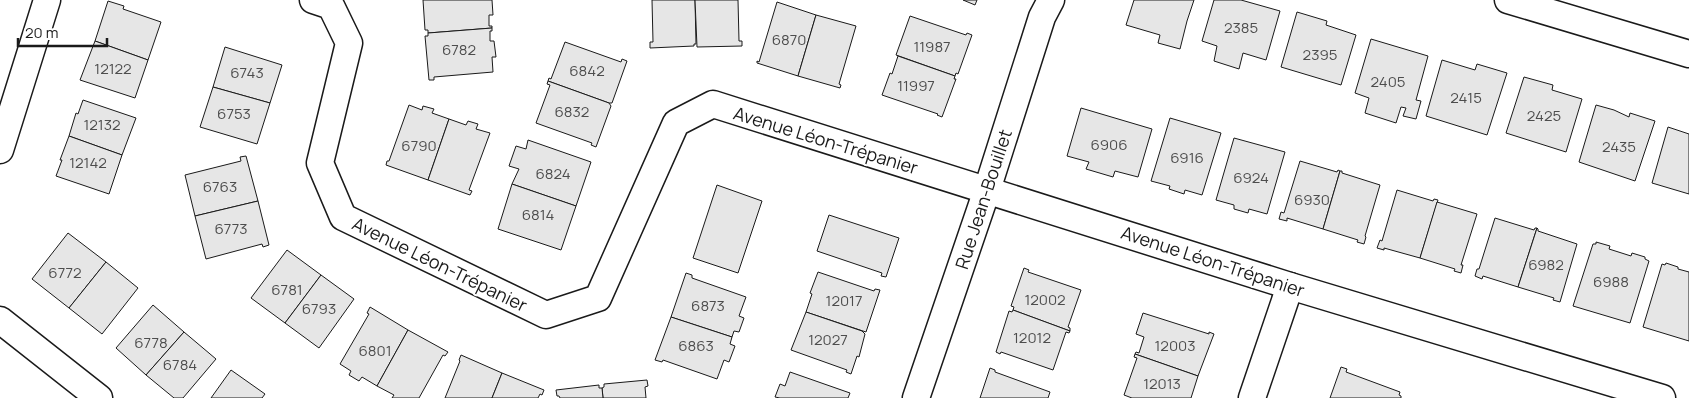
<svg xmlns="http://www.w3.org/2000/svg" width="1689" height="398" viewBox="0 0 1689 398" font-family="Manrope,sans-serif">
<rect width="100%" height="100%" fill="#fff"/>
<g fill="#e6e6e6" stroke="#1a1a1a">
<path d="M423 0H492L493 15H489V26H492V28L428 33V30H425Z"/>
<path d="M652 0H695L696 44H694V46L650 48V42H653Z"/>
<path d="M695 0H738L739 41H742V46L697 47Z"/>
<path d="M963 0H977L975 5Z"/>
<path d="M1134 0H1194L1187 21 1180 49 1158 43 1160 35 1126 25Z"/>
<path d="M1214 0H1241L1280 11 1266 60 1243 53 1239 69 1214 61 1217 46 1202 41Z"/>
<path d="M108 1 124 6 123 9 161 22 148 60 95 41Z"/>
<path d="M777 2 816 15 798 76 757 63V61L759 62Z"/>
<path d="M1297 12 1327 21 1326 25 1356 35 1341 85 1281 67Z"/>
<path d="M816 15 856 26 839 84 841 85 840 88 798 76Z"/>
<path d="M910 16 966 35 967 33 972 35 958 74 956 73 955 76 896 55Z"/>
<path d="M492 28V31H490V41H494L496 57H492L493 72 434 77V80H429L425 36H428V33Z"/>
<path d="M1371 39 1428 56 1416 100 1421 101 1416 119 1403 116 1406 108 1401 107 1396 123 1365 113 1369 98 1355 93Z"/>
<path d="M95 41 148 60 135 98 80 80Z"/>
<path d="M565 42 621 62 622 59 627 61 612 103H609L548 81 549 78 551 79Z"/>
<path d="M225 47 282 65 270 103 213 87Z"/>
<path d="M898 56 955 76 954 79H956L942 117 937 115 938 114 882 95 890 73 892 74Z"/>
<path d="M1442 60 1475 70 1477 64 1507 73 1487 135 1426 116Z"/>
<path d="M1524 77 1553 85 1552 90 1582 99 1566 152 1506 133Z"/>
<path d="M548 81 609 103 611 106 596 147 591 145 592 143 536 123 550 85 547 84Z"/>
<path d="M213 87 270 103 257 144 200 127Z"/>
<path d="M83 100 136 118 122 155 69 136 76 113 78 114Z"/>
<path d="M409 105 422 110 423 106 434 109 432 113 449 119 428 180 386 165 387 161H389Z"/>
<path d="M1596 105 1614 110 1629 117 1630 113 1655 121 1635 181 1579 162Z"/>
<path d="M1081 108 1152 129 1138 177 1115 171 1113 177 1086 169 1089 162 1067 156Z"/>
<path d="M1170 118 1221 133 1202 195 1185 190 1184 194 1169 189 1170 186 1151 181Z"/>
<path d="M449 119 466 125 468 121 478 124 476 129 490 133 469 190 472 191 470 195 428 180Z"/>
<path d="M1668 127 1689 134V194L1652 183Z"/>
<path d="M69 136 122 155 109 194 56 176 62 160H60Z"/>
<path d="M1234 138 1285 152 1267 214 1249 209 1248 213 1234 209V205L1216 200Z"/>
<path d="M528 140 591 162 576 206 512 184 519 169 509 166 516 146 526 149Z"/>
<path d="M246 156 258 201 195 216 185 175 241 161 240 157Z"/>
<path d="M1300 161 1337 172 1338 170 1340 171 1323 229 1287 218V221L1279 219 1281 212 1284 213Z"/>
<path d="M1340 171H1342V173L1380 185 1365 236 1366 237 1364 244 1357 242 1358 240 1323 229Z"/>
<path d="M512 184 576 206 561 250 498 229Z"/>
<path d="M717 185 762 201 738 273 693 258Z"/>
<path d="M1397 190 1433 201 1434 199 1438 200 1420 258 1384 248V250L1377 248 1380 240 1382 241Z"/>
<path d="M258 201 269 245 263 247 262 244 206 259 195 216Z"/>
<path d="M1437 202 1477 214 1461 265H1463L1461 273 1454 271 1455 269 1420 258Z"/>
<path d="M829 215 899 238 886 277 881 276 882 273 817 251Z"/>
<path d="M1495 218 1534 230 1535 228H1537L1518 287 1483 276 1482 279 1475 276 1477 269H1479Z"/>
<path d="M1537 228 1538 229V231L1577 244 1560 302 1553 300 1554 298 1518 287Z"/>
<path d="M68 233 106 262 69 308 32 279Z"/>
<path d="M1596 242 1610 246 1609 249 1631 256 1632 253 1645 257V259L1649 261 1630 323 1573 306 1593 244H1596Z"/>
<path d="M287 250 321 275 285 323 251 298Z"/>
<path d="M106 262 138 288 102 334 69 308Z"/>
<path d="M1666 263 1678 267V269L1689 272V341L1643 327 1662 264 1665 265Z"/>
<path d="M1024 268 1029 270 1028 272 1081 290 1068 327 1070 328V331L1013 310 1014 307 1011 306Z"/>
<path d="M818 272 874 291 875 289 880 290 866 332 806 312 812 294 810 293Z"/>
<path d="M686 273 692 275V278L746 297 739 316 744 318 739 332 734 331 732 337 671 317Z"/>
<path d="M321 275 354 299 319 348 285 323Z"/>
<path d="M153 305 184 332 146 375 116 348Z"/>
<path d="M370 307 408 330 377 386 362 377 359 381 349 375 351 371 340 364 369 314 367 313Z"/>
<path d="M1013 310 1070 331 1069 333 1066 332 1053 370 1001 352 1000 354 996 352 1009 311 1012 312Z"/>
<path d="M806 312 862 331 865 334 859 357 857 356 851 374 846 372 847 370 791 350Z"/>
<path d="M1143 313 1209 334V332L1214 334 1198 376 1135 354 1136 352 1139 353 1144 337 1136 334Z"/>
<path d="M671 317 732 337 730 344 735 346 729 362 724 360 717 379 663 360 662 362 655 360Z"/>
<path d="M408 330 448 352 445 356 443 355 419 398H392L394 395 377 386Z"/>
<path d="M184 332 216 359 183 398H174L146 375Z"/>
<path d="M1135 354 1198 376 1191 398H1132L1124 395 1137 358 1134 357Z"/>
<path d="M461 355 502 373 492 398H445L460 361 459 360Z"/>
<path d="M1341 367 1347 369 1346 372 1400 392 1399 395 1401 396V398H1330Z"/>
<path d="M990 368 995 370V372L1050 392 1048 398H980Z"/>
<path d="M231 370 265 394 262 398H211Z"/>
<path d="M790 372 850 393 848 398H780L775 397 780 384 785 386Z"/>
<path d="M502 373 544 390 542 395 540 394 538 398H492Z"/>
<path d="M647 380 648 386 645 387 646 398H603L602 388 604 387V384Z"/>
<path d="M599 385V388H602L603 398H560L559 396H557L556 390Z"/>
</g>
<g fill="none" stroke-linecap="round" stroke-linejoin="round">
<g stroke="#1a1a1a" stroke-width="29">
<g id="street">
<path d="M313 0 331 6 349 43 320 163 343 217 546 315 598 298 676 123 713 104 1290 286 1662 398"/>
<path d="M1508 0 1689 54"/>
<path d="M0 150 47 0"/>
<path d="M0 320 99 398"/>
<path d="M916 398 987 190 1042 17 1051 0"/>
<path d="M1252 398 1290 286"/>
</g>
</g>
<use href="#street" stroke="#fff" stroke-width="26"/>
</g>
<g text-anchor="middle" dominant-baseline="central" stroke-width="4" stroke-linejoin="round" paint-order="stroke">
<g font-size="15" fill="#4d4d4d">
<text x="1241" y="27">2385</text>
<text x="789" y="39">6870</text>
<text x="932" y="46">11987</text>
<text x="459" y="49">6782</text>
<text x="1320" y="54">2395</text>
<text x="113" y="68">12122</text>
<text x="587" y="70">6842</text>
<text x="247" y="72">6743</text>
<text x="1388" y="81">2405</text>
<text x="916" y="85">11997</text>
<text x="1466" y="97">2415</text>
<text x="572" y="111">6832</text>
<text x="234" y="113">6753</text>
<text x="1544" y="115">2425</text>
<text x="102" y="124">12132</text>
<text x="1109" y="144">6906</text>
<text x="419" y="145">6790</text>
<text x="1619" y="146">2435</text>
<text x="1187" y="157">6916</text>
<text x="88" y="162">12142</text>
<text x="553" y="173">6824</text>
<text x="1251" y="177">6924</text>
<text x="220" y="186">6763</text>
<text x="1312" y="199">6930</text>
<text x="538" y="214">6814</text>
<text x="231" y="228">6773</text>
<text x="1546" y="264">6982</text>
<text x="65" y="272">6772</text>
<text x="1611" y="281">6988</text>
<text x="287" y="289">6781</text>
<text x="1045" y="299">12002</text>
<text x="844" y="300">12017</text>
<text x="708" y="305">6873</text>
<text x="319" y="308">6793</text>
<text x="1032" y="337">12012</text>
<text x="828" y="339">12027</text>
<text x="151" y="342">6778</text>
<text x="696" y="345">6863</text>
<text x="1175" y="345">12003</text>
<text x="375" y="350">6801</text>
<text x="180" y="364">6784</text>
<text x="1162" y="383">12013</text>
</g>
<g font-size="18" fill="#1a1a1a" stroke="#fff">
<text transform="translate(826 140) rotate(17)">Avenue Léon-Trépanier</text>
<text transform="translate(983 199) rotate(-72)">Rue Jean-Bouillet</text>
<text transform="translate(1213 261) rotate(18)">Avenue Léon-Trépanier</text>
<text transform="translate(440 264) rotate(26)">Avenue Léon-Trépanier</text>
</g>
</g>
<path d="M18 38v8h89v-8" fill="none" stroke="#1a1a1a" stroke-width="2.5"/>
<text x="25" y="38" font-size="15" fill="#1a1a1a" stroke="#ffffff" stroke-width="4" paint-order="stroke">20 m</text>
</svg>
